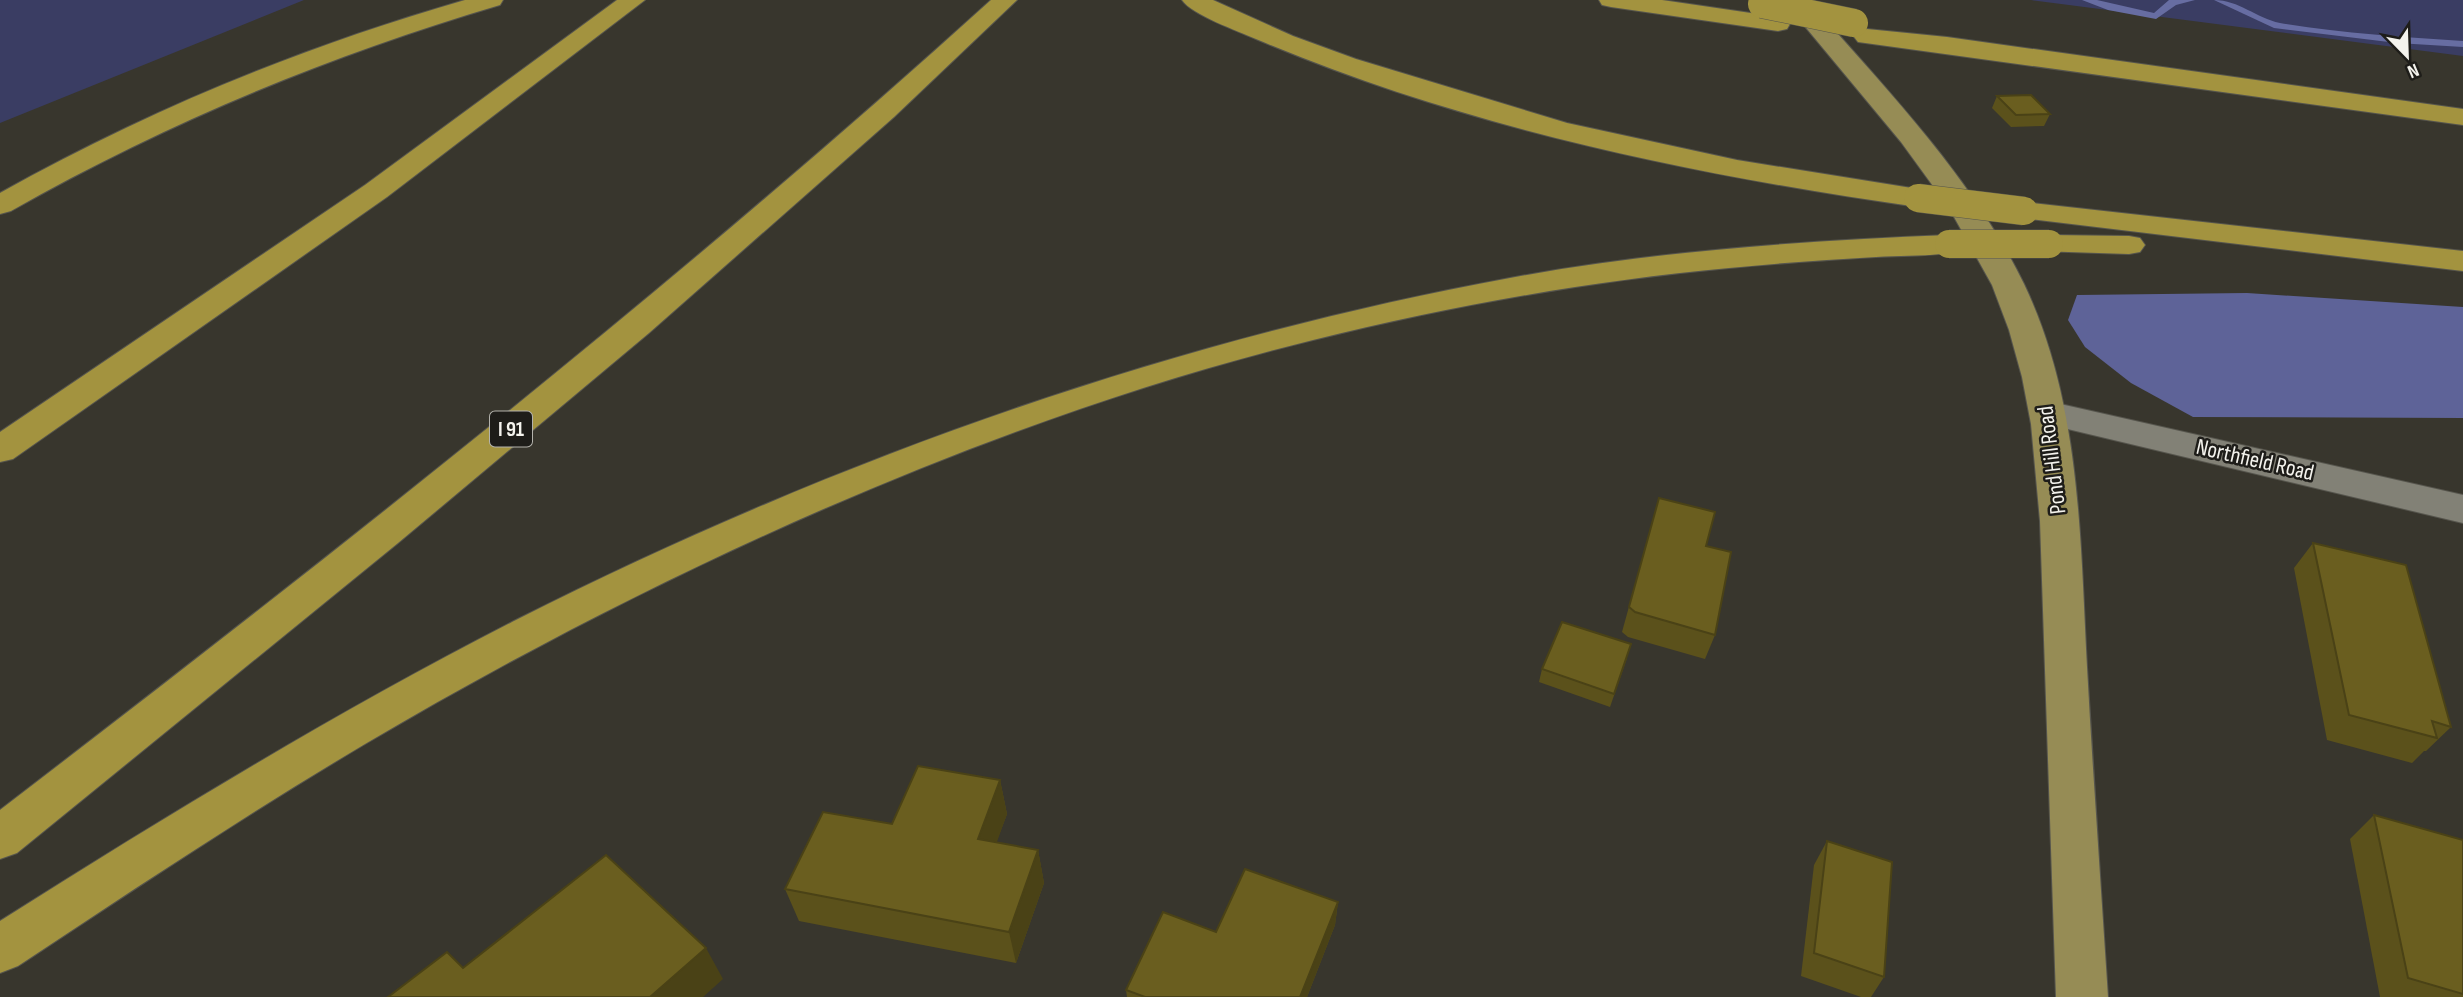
<svg xmlns="http://www.w3.org/2000/svg" width="2463" height="997" viewBox="0 0 2463 997" font-family="'Sofia Sans Condensed',sans-serif">
<rect width="100%" height="100%" fill="#38362d"/>
<g fill="#3a3d63">
<path d="M0 0H304L0 123Z"/>
<path d="M2031 0H2463V56Z"/>
</g>
<path fill="#5e6398" d="M2247 293 2463 307V418L2193 417 2131 383 2085 347 2068 320 2077 295Z"/>
<g fill="none" stroke-linecap="round" stroke-linejoin="round">
<g fill="#676da2" fill-rule="evenodd">
<path d="M2082 0H2097L2154 13 2169 0H2195L2176 5 2156 19 2108 10Z"/>
<path d="M2214 0C2239 0 2256 18 2280 23 2340 33 2402 37 2463 41V47L2397 43 2274 28Z"/>
</g>
<g stroke="#56554d" stroke-width="2">
<path id="minor" d="M2047 401 2463 495V523L2034 421 2029 413 2034 405Z"/>
</g>
<g stroke="#56554d" stroke-width="2">
<path id="major" d="M1783 0H1808C1886 89 1972 177 2024 284 2081 403 2080 538 2087 667 2093 777 2101 887 2108 997H2056L2040 521 2031 424 2022 377 2009 330 1992 285 1949 208 1901 142Z"/>
</g>
<g stroke="#56554d" stroke-width="2">
<g id="highway">
<path d="M465 0H503L500 5C328 56 166 123 11 211L0 214V193C148 110 302 47 465 0Z"/>
<path d="M617 0H645L387 197 13 459 0 462V432L365 185Z"/>
<path d="M991 0H1017L894 117 649 333 398 543 17 853 0 859V810C339 550 674 287 991 0Z"/>
<path d="M1182 0H1213L1293 36 1356 59 1567 123 1737 160 1918 189 1929 192 1933 198 1929 204 1918 207C1694 175 1466 128 1256 39 1238 31 1192 15 1182 0Z"/>
<path d="M1599 0H1662L1778 17 1787 19 1790 24 1787 29 1778 31 1611 7 1602 5Z"/>
<path d="M1867 29 1947 37 2463 109V125L1858 42 1854 37 1858 32Z"/>
<path d="M2024 202 2463 251V271L2013 217 2009 211 2013 205Z"/>
<path d="M1949 235 1960 237 1965 244 1960 251C1933 257 1904 255 1876 257 1827 260 1778 263 1729 268 1589 281 1450 306 1313 340 988 420 653 574 365 744 247 814 133 890 18 966L0 973V921C169 814 340 710 518 619 831 461 1164 342 1510 278 1654 251 1802 241 1949 235Z"/>
<path d="M2049 235 2129 236 2140 238 2145 245 2140 252 2129 254 2038 251 2033 244 2038 237Z"/>
</g>
</g>
<use href="#minor" fill="#828176" fill-rule="evenodd"/>
<use href="#major" fill="#968c55" fill-rule="evenodd"/>
<use href="#highway" fill="#a3933f" fill-rule="evenodd"/>
<g stroke="#56554d" stroke-width="29" stroke-linecap="butt">
<g id="highway-bridge">
<path d="M1762 4 1854 23"/>
<path d="M1918 198 2024 211"/>
<path d="M1949 244H2049"/>
</g>
</g>
<use href="#highway-bridge" stroke="#a3933f" stroke-width="28"/>
</g>
<g fill="#5b511b">
<path d="M1997 96 2050 114 2044 126 2011 127 1992 108Z"/>
<path d="M1659 498 1706 546 1715 635 1705 659 1628 637 1622 632Z"/>
<path d="M2313 543 2451 727 2426 751H2424L2412 763 2327 740 2294 568Z"/>
<path d="M1627 658 1610 707 1539 682 1542 669Z"/>
<path d="M1000 780 1007 814 996 843 1038 850 1044 883 1016 963 799 921 785 889 892 824Z"/>
<path d="M2374 815 2463 840V997H2380L2350 839Z"/>
<path d="M1827 841 1884 977 1871 997H1861L1801 976 1814 865Z"/>
<path d="M1338 902 1335 925 1307 997H1127L1126 990 1216 932Z"/>
</g>
<g fill="#4a4216">
<path d="M1000 780 1007 814 986 872 978 839Z"/>
<path d="M1038 850 1044 883 1016 963 1009 932Z"/>
<path d="M1338 902 1335 925 1307 997H1300Z"/>
<path d="M706 948 723 979 703 997H650Z"/>
</g>
<g fill="#6a5e1f" stroke="#4a4216" stroke-width="2">
<path d="M2031 95 2050 114 2016 115 1997 96Z"/>
<path d="M1659 498 1715 512 1706 546 1731 552 1715 635 1635 612 1629 607Z"/>
<path d="M2313 543 2406 565 2451 727 2432 721 2437 738 2349 715Z"/>
<path d="M1562 622 1631 644 1614 694 1542 669Z"/>
<path d="M918 766 1000 780 978 839 1038 850 1009 932 785 889 823 812 892 824Z"/>
<path d="M2374 815 2463 840V994L2408 978Z"/>
<path d="M1827 841 1892 862 1884 977 1814 953Z"/>
<path d="M606 855 706 948 650 997H388L447 952 463 968Z"/>
<path d="M1245 869 1338 902 1300 997H1145L1126 990 1163 912 1216 932Z"/>
</g>
<g text-anchor="middle" dominant-baseline="central" stroke-width="5" stroke-linejoin="round" paint-order="stroke">
<rect fill="#1e1d19" stroke="#b4b3ad" stroke-width="2" x="490" y="411.5" width="42" height="35" rx="5"/>
<g font-size="21" font-weight="bold" fill="#f4f3ed">
<text x="511" y="429">I 91</text>
</g>
<g font-size="23" fill="#f4f3ed" stroke="#1e1d19">
<text transform="translate(2052 460) rotate(-97)">Pond Hill Road</text>
<text transform="translate(2255 460) rotate(13)">Northfield Road</text>
</g>
</g>
<g transform="translate(2407 56) rotate(157)" stroke="#1e1d19" stroke-width="5" paint-order="stroke">
<path d="M0-5L12 26L0 18L-12 26Z" fill="#f4f3ed"/>
<text y="-10" font-size="19" font-weight="bold" text-anchor="middle" fill="#f4f3ed">N</text>
</g>
</svg>
